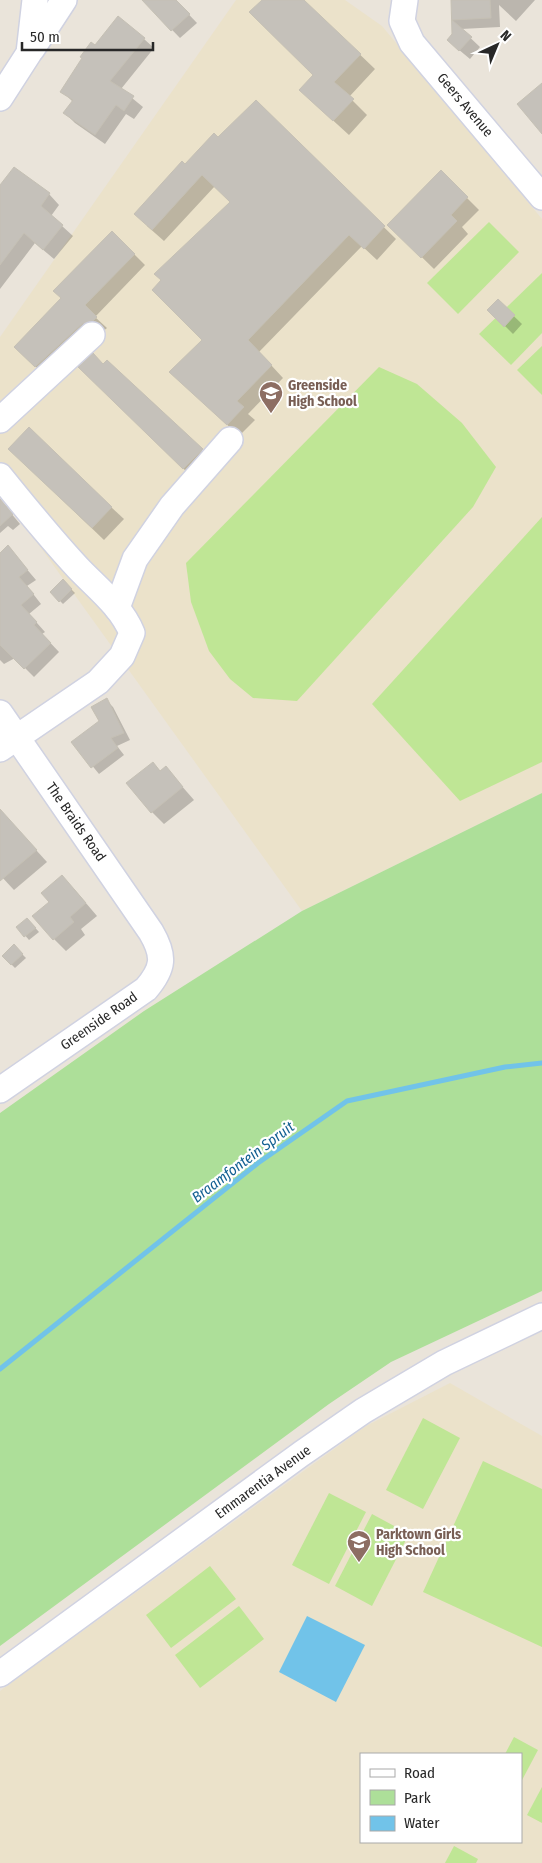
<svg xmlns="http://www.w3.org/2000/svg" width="542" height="1863" viewBox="0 0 542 1863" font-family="'Fira Sans Condensed',sans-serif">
<rect width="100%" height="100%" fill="#eae4da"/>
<g fill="#ebe2ca" fill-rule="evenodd">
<path d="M236 0H345L382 26 542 219V793L302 911 0 491V337Z"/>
<path d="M450 1383 542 1436V1863H0V1691L366 1426ZM361 1754H521V1842H361Z"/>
</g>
<path fill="#addf99" d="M542 793V1291L391 1362 329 1404 0 1646V1113L144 1011 302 911Z"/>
<g fill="#bfe695">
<path d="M489 222 519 252 458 314 427 283Z"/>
<path d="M542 273V333L511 365 479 334Z"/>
<path d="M542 346V395L517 370Z"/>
<path d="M379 367 417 384 462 423 496 467 473 507 297 701 253 698 230 679 209 651 191 602 186 563Z"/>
<path d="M542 517V762L460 801 372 704Z"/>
<path d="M423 1418 460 1438 423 1509 386 1490Z"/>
<path d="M483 1461 542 1489V1647L423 1592Z"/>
<path d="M329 1493 366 1512 329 1584 292 1565Z"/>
<path d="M372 1514 409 1534 372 1606 335 1586Z"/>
<path d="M210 1566 236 1599 171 1648 146 1615Z"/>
<path d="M239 1606 264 1639 200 1688 175 1655Z"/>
<path d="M514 1737 538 1750 521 1782V1754H505Z"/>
<path d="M542 1787V1823L527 1815Z"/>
<path d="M454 1846 478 1859 476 1863H445Z"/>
</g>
<path fill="#71c3e9" d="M307 1616 365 1645 336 1702 279 1672Z"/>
<g fill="#0003">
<path d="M175 0 197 23 180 38 144 1Z"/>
<path d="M263 0H303L375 69 349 97 367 115 349 135 315 104 314 75Z"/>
<path d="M452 0H535L516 21 499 5 500 27 461 29 480 47 470 59 458 49 453 35Z"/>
<path d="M144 39 154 48 121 89 143 107 134 119 126 114 105 144 75 123 65 113 73 102 62 91Z"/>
<path d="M256 102 396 239 377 260 362 246 259 352 283 378 248 414 255 420 239 436 183 383 204 340 232 202 215 186 164 241 147 226 185 166 219 139Z"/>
<path d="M441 172 479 210 462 227 468 234 434 269 389 225Z"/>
<path d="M0 188 49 194 59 205 51 216 73 236 54 259 35 243 0 289Z"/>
<path d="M112 232 145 265 95 317 107 328 47 377 26 358 62 298Z"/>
<path d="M498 301 522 324 513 334 489 310Z"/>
<path d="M104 365 152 402 213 462 195 480 80 367Z"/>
<path d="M22 461 111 507 124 519 104 540Z"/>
<path d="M0 500 20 524 13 530 8 526 0 533Z"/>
<path d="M8 547 36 580 27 586 41 604 29 614 45 632 42 634 59 652 34 677 15 658 4 664 0 660V555Z"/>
<path d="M63 581 75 593 63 604 51 592Z"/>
<path d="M106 700 113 707 130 740 117 746 124 755 99 774 73 742 101 722Z"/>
<path d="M153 763 161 772 166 768 194 800 164 824 152 812Z"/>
<path d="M0 818 15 827 47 862 14 890 0 875Z"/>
<path d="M74 889 97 916 81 929 85 935 66 951 54 939Z"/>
<path d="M31 923 39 932 29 940 18 927Z"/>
<path d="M14 946 26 958 15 968 3 956Z"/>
</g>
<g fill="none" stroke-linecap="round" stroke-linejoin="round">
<path stroke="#71c3e9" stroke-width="5" d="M0 1369 258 1163 347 1101 505 1067 542 1063"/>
</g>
<g fill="#c5c1ba" stroke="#c5c0b4">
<path d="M142 0H176L190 14 171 31Z"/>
<path d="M262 0H304L361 54 334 82 354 99 333 121 299 90 313 75 249 12Z"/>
<path d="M451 0H490L491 18 452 20 472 37 459 51 447 40 452 34Z"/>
<path d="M118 16 145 38 110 81 134 96 124 111 116 105 95 135 63 113 73 100 60 92 82 58 80 57 91 42 95 45Z"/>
<path d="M542 83V134L517 104Z"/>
<path d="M256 100 385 226 364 249 349 235 248 340 272 365 237 401 244 407 227 425 169 372 202 340 152 290 161 280 154 274 230 202 202 175 152 230 134 214 182 161 185 164 214 133 218 137Z"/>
<path d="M14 167 50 193 41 206 63 225 43 250 24 233 0 265V185Z"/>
<path d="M441 170 468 197 451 215 457 221 421 258 387 225Z"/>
<path d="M112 231 135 254 85 305 97 317 93 321 82 324 35 367 14 347 61 298 53 291Z"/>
<path d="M498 299 515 315 504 327 487 310Z"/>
<path d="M93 353 103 364 107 360 203 449 183 469 78 367Z"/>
<path d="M29 427 112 507 92 528 8 449Z"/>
<path d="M0 499 13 514 0 526Z"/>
<path d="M8 545 28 570 19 577 34 594 21 605 37 622 34 625 51 643 24 669 0 645V553Z"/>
<path d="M63 579 72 589 59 602 50 592Z"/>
<path d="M107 698 124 733 111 738 118 748 91 768 71 742 99 721 91 707Z"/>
<path d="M153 762 160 771 166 766 183 787 151 813 126 783Z"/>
<path d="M0 809 37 850 0 881Z"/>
<path d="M62 875 86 903 70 917 74 922 53 940 32 916 49 902 41 893Z"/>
<path d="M27 918 36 928 24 937 16 927Z"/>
<path d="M14 944 23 954 11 965 2 956Z"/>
</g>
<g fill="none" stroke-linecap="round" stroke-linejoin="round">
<g stroke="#d0d2e1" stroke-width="28">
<g id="minor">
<path d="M405 0 402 21 412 43 542 197"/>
<path d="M32 49 64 0"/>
<path d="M0 98 29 53 35 0"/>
<path d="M0 420 92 335"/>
<path d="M0 476C25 507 51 539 78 568 97 588 121 606 132 633L122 656 98 682 0 749"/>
<path d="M117 608 135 559 172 506 230 440"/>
<path d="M0 713 151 932C165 956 164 968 146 989L0 1090"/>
<path d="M0 1674 301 1454 363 1411 444 1363 542 1316"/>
</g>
</g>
<use href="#minor" stroke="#fff" stroke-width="25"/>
</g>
<defs>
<g id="school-pin" transform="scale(1.25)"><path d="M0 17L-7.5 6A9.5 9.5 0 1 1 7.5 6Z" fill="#8d6e63" stroke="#fff"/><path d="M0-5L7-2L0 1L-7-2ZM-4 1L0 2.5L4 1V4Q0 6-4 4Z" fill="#fff"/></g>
</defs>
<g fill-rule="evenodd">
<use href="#school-pin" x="271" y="393"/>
<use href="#school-pin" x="359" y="1542"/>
</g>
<g text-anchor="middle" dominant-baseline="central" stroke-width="4.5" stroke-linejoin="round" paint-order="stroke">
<g font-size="14" fill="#282828" stroke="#fff">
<text transform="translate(465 105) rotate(50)">Geers Avenue</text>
<text transform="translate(76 822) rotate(55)">The Braids Road</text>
<text transform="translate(99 1021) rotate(-35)">Greenside Road</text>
<text transform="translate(263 1482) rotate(-36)">Emmarentia Avenue</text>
</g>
<g font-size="14" font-weight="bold" fill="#785e54" stroke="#fff" text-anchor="start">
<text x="288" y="385">Greenside<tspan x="288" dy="16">High School</tspan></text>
<text x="376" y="1534">Parktown Girls<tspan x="376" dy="16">High School</tspan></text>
</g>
<g font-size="15" font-style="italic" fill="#136092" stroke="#fff">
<text transform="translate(243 1162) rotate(-37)">Braamfontein Spruit</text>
</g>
</g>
<rect x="360" y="1753" width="162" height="90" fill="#ffffff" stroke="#a9a9a9"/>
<rect x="370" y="1769" width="25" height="8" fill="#ffffff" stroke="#a9a9a9"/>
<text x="404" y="1778" font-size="15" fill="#282828">Road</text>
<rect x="370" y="1790" width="25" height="15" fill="#addf99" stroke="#a9a9a9"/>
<text x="404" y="1803" font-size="15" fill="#282828">Park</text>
<rect x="370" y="1816" width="25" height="15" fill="#71c3e9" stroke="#a9a9a9"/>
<text x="404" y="1828" font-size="15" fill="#282828">Water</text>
<g transform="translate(497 45) rotate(44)" stroke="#ffffff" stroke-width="4" paint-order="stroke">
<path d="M0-4L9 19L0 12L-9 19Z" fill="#282828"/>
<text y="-8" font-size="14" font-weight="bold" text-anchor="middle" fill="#282828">N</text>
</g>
<path d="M22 42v8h131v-8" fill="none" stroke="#282828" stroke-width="2.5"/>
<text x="30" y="42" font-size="15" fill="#282828" stroke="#ffffff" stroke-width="4" paint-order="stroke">50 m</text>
</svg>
